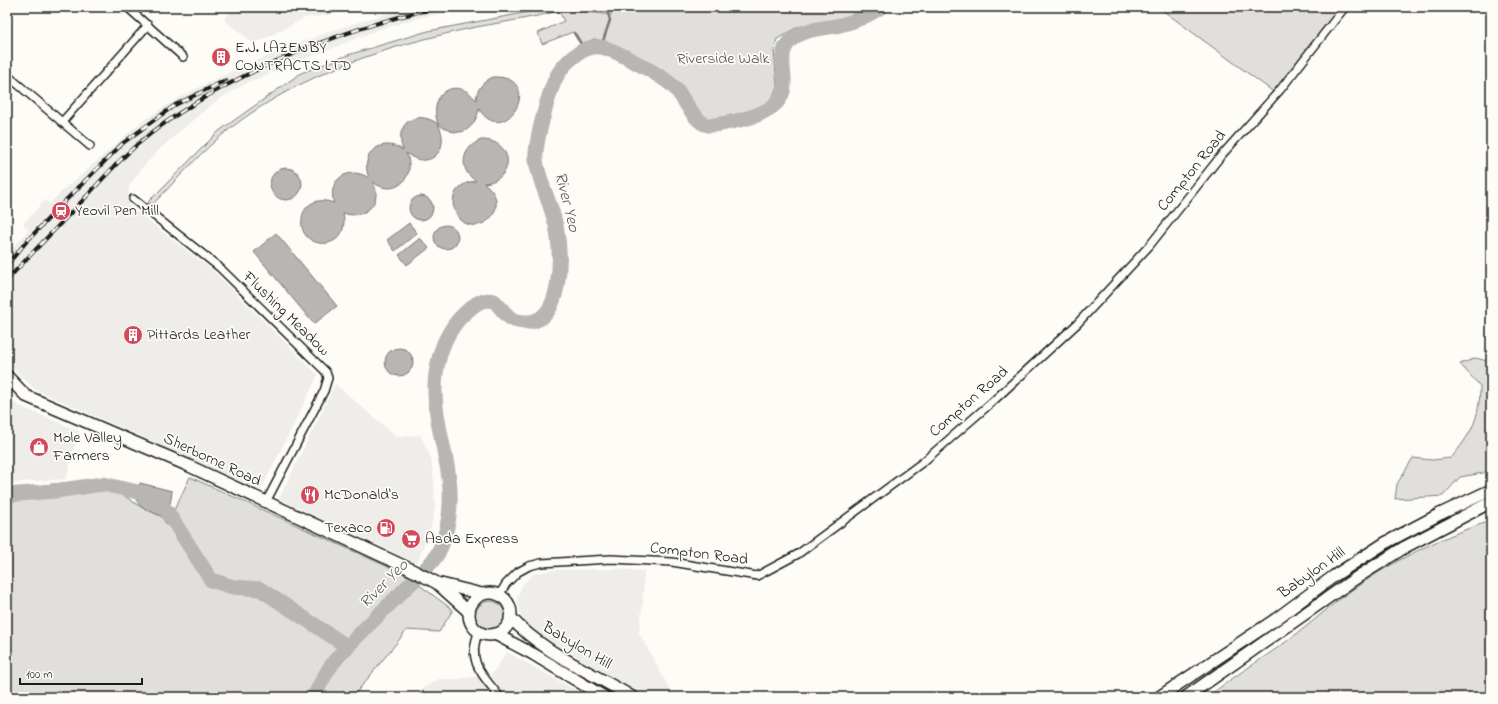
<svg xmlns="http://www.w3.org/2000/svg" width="1498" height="704" viewBox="0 0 1498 704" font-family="'Indie Flower',sans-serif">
<rect width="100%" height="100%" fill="#fdfcf7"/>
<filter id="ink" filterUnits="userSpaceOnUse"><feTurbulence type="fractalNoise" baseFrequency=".025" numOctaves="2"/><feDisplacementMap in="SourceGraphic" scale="8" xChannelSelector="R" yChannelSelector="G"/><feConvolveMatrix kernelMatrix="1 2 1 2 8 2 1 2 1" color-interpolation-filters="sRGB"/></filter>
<g filter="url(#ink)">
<g fill="#eeede9">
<path d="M224 7H352L328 15 305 18 254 44 224 20 230 12Z"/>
<path d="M407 7H471L423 17 377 30 249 82 219 99 200 114 162 147 141 169 129 187 128 205 212 270 318 375 261 490 36 390 7 363V254L29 230 23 224 45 200 49 204 69 184 70 185 141 122 177 99 211 81 288 47 334 30Z"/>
<path d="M335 384 397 437 420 435 431 458 434 480 435 505 432 524 417 563 279 499Z"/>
<path d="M7 395 17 405 79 431 66 479 7 483Z"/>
<path d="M617 569 644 571 643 601 639 633 674 697H644L532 630 521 616 517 598 522 585 533 574 551 570Z"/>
<path d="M507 652 588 697H416L423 688 439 679H459L492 674Z"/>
</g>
<g fill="#e0dfdb" stroke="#7e7e7c">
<path d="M555 7 611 15V7H869L842 20 797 27 779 38 777 39 774 50 777 86 772 99 752 114 732 120 714 121 698 117 682 90 670 75 665 72 610 43 594 39 582 44 576 34 573 32 542 44 538 33 564 21 559 11C532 18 504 22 476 27 390 45 302 73 232 127 203 149 178 179 152 205L148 202 219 131 301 73 348 55 428 31Z"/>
<path d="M1158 7H1341L1279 96Z"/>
<path d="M1476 358 1491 362V468L1483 473 1460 477 1443 496 1395 499 1397 484 1413 458 1432 460 1451 458C1471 434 1480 419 1480 386L1460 364Z"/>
<path d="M190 477 406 575 453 610 439 632 407 630 356 693 357 697H7V489L99 479 141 507 161 516 167 525Z"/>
<path d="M1491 521V697H1208C1233 676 1261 660 1287 641 1307 627 1325 610 1345 595 1387 564 1441 536 1491 521Z"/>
<circle cx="490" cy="616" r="15"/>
</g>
<g fill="#b7b6b2" stroke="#797876">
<path d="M493 77C548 75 505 151 479 109 474 133 457 139 438 124 452 150 429 172 406 153 418 177 394 199 373 182 384 202 364 221 343 213 352 254 297 251 302 219 302 214 305 209 308 206 316 199 325 200 334 203 326 179 350 165 369 178 359 153 381 136 403 150 393 124 416 108 438 124 427 93 457 75 476 100 477 89 482 82 493 77Z"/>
<path d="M481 140C514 139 517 180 484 183 492 189 497 196 496 206 495 214 490 220 484 223 455 237 436 185 476 181 458 170 461 148 481 140Z"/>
<circle cx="286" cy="184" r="16"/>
<circle cx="421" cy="208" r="12"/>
<path d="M409 223 417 233 395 251 387 240Z"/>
<circle cx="446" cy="237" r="12"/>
<path d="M276 233 337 306 314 324 254 252Z"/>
<path d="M420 238 429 248 407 265 399 255Z"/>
<circle cx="399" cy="362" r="14"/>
<path d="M140 483 172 491C171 502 170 509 161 516L141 507 135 498Z"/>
</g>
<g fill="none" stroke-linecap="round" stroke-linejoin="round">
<g stroke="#797876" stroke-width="2.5">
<path d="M574 33 585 50"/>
<path d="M601 47 610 20 606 7"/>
</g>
<g stroke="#b7b6b2" stroke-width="15">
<path d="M7 495 55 491 103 484 142 493 167 511 211 580 233 587 260 589 348 647"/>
<path d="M314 697C320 684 327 669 337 658 359 633 384 610 407 587 418 576 430 567 438 553 444 542 447 529 449 516 454 477 442 450 437 414 431 379 438 338 465 313 474 305 481 298 494 301 500 306 505 315 512 319 517 322 524 322 530 322 563 318 561 255 557 231 553 206 539 184 536 160 534 145 550 87 558 74 566 61 584 45 600 47 613 48 664 77 674 87 684 97 694 123 708 125 718 126 730 122 740 120 758 116 783 107 784 85 785 69 777 53 791 40 804 28 825 29 840 25 854 22 869 15 881 7"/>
</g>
<g stroke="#1c1c1c" stroke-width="10">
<g id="minor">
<path d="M127 7 183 57"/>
<path d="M7 75 90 146"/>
<path d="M62 122 148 25"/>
<path d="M133 199 219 267 326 372 328 378 324 391 266 502"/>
<path d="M499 595 506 584 518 572 529 566 541 563 611 559 672 562 757 576 798 554 923 462 991 403 1077 324 1150 245 1220 157 1280 90 1345 7"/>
<path d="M479 631C466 661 482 675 500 697"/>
</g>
</g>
<g stroke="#1c1c1c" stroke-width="14">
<g id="primary">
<path d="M7 376 26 396 187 465 408 568 437 583 482 594"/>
<path d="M439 585 469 612"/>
<circle cx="490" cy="614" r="21"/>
<path d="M510 617C543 653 591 672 632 697"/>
<path d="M495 634 533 654 604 697"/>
<path d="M1159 697 1276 619 1334 576 1385 543 1440 514 1491 490"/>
<path d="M1186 697 1356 578 1405 547 1491 502"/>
</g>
</g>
<use href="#minor" stroke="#fdfcf7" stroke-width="7"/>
<use href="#primary" stroke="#fdfcf7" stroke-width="11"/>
<g stroke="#1c1c1c" stroke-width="4">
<g id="rail">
<path d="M7 265 27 241 67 199 123 143 175 105 226 80"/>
<path d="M7 280C33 252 60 224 86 197 103 178 120 159 139 143 216 78 343 28 440 7"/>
</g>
</g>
<use href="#rail" stroke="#fdfcf7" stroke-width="2.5" stroke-dasharray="8" stroke-linecap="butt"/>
</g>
</g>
<defs>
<g id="building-disc" transform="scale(1)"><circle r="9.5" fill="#d1495b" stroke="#fdfcf7"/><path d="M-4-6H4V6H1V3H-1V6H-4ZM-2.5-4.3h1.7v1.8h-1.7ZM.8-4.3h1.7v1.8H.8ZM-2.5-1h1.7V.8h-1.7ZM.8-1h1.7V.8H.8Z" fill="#fff"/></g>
<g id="station-disc" transform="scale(1)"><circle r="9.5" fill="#d1495b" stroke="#fdfcf7"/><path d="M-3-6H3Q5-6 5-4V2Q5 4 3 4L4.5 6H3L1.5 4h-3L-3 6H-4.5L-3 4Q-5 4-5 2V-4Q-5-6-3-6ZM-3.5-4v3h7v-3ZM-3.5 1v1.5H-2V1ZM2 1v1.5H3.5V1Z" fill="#fff"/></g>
<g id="shop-disc" transform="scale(1)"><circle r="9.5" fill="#d1495b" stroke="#fdfcf7"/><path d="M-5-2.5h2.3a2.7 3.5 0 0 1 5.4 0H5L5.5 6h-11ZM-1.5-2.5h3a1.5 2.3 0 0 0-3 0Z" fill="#fff"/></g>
<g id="restaurant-disc" transform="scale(1)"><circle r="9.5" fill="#d1495b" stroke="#fdfcf7"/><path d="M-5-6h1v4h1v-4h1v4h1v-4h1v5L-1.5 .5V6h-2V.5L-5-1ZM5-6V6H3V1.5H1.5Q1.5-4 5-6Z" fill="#fff"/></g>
<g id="fuel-disc" transform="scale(1)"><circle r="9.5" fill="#d1495b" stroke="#fdfcf7"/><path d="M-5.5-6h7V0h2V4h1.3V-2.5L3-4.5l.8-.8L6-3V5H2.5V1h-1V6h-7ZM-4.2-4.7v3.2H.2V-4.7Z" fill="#fff"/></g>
<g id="supermarket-disc" transform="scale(1)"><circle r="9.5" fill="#d1495b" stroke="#fdfcf7"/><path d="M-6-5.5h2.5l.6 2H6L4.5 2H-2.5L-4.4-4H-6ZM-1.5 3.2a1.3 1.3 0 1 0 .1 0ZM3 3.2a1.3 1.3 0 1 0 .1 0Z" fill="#fff"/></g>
</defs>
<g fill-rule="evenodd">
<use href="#building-disc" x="221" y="57"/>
<use href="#station-disc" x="61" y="211"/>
<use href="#building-disc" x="133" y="335"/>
<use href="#shop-disc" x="39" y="447"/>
<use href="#restaurant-disc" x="310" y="495"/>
<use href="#fuel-disc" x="386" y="528"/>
<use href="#supermarket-disc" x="411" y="539"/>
</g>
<g text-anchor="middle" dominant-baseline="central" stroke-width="3.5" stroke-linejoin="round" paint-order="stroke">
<g font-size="16" fill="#1c1c1c" stroke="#fdfcf7" text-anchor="start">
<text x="235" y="48">E.J. LAZENBY<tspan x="235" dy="18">CONTRACTS LTD</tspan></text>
<text x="75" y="211">Yeovil Pen Mill</text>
<text x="147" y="335">Pittards Leather</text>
<text x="53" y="438">Mole Valley<tspan x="53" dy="18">Farmers</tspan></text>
<text x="324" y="495">McDonald's</text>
<text x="372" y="528" text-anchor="end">Texaco</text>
<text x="425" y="539">Asda Express</text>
</g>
<g font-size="16" fill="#575655" stroke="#fdfcf7">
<text x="723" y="59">Riverside Walk</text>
</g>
<g font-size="16" fill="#1c1c1c" stroke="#fdfcf7">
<text transform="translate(1192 171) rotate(-51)">Compton Road</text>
<text transform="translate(286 314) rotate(44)">Flushing Meadow</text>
<text transform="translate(969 402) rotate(-41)">Compton Road</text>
<text transform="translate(212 460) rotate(25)">Sherborne Road</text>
<text transform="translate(699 554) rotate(7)">Compton Road</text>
<text transform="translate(1312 573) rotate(-35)">Babylon Hill</text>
<text transform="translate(577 646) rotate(31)">Babylon Hill</text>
</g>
<g font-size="17" font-style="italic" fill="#5a5a58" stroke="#fdfcf7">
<text transform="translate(567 202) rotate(76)">River Yeo</text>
<text transform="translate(384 584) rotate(-45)">River Yeo</text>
</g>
</g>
<rect width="1498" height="704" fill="none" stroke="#fdfcf7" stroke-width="24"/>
<rect x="12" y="12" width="1474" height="680" fill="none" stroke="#1c1c1c" stroke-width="1.5" filter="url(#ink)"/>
<path d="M20 678v6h122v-6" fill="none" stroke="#1c1c1c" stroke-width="2"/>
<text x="26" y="678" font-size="12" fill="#1c1c1c" stroke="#fdfcf7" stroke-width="3" paint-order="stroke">100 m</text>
</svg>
